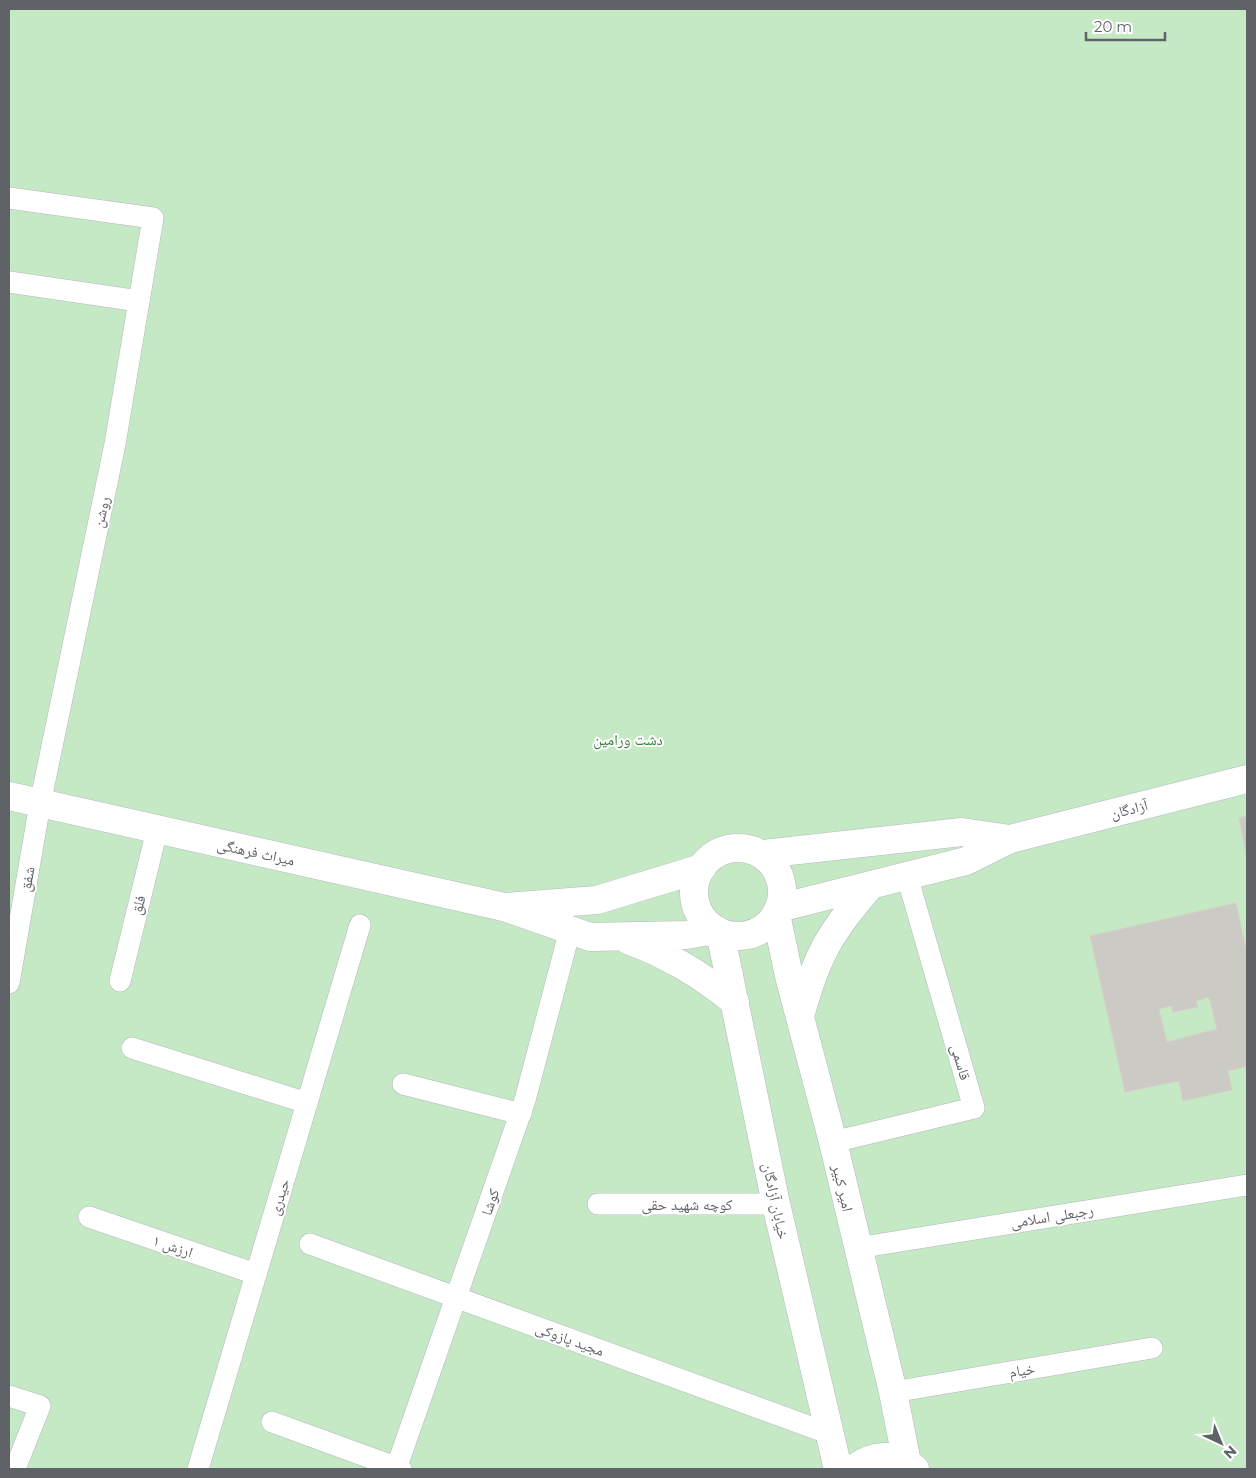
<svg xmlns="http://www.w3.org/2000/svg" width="1256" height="1478" viewBox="0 0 1256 1478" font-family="Montserrat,'Noto Naskh Arabic',sans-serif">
<rect width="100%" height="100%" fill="#f1efe8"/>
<rect fill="#c5e8c5" x="9" y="9" width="1238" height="1460"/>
<g fill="#cccac5" stroke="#d6d1c6" fill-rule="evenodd">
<path d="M1247 816V858L1239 818Z"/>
<path d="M1236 903 1247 954V1066L1228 1071 1232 1090 1183 1101 1179 1081 1125 1092 1090 936ZM1209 997 1217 1029 1167 1042 1159 1009 1171 1006 1173 1012 1198 1007 1196 1001Z"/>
</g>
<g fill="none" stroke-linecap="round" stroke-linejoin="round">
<g stroke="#b5b8bc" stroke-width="22">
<g id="street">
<path d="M9 198 153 218 115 444 40 804 9 983"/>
<path d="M9 282 139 301"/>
<path d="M120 981 157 830"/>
<path d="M132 1048 307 1103"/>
<path d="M403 1084 521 1114"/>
<path d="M833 1142 974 1108 907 876"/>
<path d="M598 1204H776"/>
<path d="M89 1217 256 1274"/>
<path d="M310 1244 830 1434"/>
<path d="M857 1248 1247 1185"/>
<path d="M893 1392 1152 1348"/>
<path d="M9 1396 40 1406 15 1469"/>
<path d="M272 1422 401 1469"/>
<path d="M198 1469 360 925"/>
<path d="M396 1469 525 1100 570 930"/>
</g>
</g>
<g stroke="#b6babf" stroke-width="29">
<g id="secondary">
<path d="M9 796 504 907"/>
<circle cx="738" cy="892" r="44"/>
<path d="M762 854 962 832 1010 839"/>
<path d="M702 868 597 900 504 907 590 937 686 935 717 930"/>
<path d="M779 908 966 861 1010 839 1247 779"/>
<path d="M776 914 789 976 833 1142 893 1392 907 1463"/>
<path d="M720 932 776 1204 838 1469"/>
<path d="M628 940C669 955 701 975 735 1002"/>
<path d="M800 1016C807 992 814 968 826 946 838 924 854 905 870 886"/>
<path d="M853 1469C873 1454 894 1452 915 1469"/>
</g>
</g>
<use href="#street" stroke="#fff" stroke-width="21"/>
<use href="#secondary" stroke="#fff" stroke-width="28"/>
</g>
<g text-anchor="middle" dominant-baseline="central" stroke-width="4" stroke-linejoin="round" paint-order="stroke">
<g font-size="15" fill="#5f6368" stroke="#fff">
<text transform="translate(101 512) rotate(-78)">روشن</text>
<text transform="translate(1129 809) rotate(-14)">آزادگان</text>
<text transform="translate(256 852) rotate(12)">میراث فرهنگی</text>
<text transform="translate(27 879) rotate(-80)">شفق</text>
<text transform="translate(138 905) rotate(-76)">فلق</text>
<text transform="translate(961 1062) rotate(74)">قاسمی</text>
<text transform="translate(843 1188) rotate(77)">امیر کبیر</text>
<text transform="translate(279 1197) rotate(-73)">حیدری</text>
<text transform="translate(776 1201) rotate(78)">خیابان آزادگان</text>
<text transform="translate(490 1202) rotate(-71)">کوشا</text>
<text x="687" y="1204">کوچه شهید حقی</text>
<text transform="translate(1052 1216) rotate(-9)">رجبعلی اسلامی</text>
<text transform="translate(173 1246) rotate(19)">ارزش ۱</text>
<text transform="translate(570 1339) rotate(20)">مجید پازوکی</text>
<text transform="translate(1022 1370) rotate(-9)">خیام</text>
</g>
<g font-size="15" fill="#348238" stroke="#fff">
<text x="628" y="739">دشت ورامین</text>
</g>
</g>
<rect width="1256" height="1478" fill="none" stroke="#5f6368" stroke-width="20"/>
<g transform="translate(1221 1443) rotate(136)" stroke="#ffffff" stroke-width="4" paint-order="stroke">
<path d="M0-4L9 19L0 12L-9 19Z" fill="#5f6368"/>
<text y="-8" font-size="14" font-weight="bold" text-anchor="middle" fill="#5f6368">N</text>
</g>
<path d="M1086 32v8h79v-8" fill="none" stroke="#5f6368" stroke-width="2.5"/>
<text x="1094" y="32" font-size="15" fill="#5f6368" stroke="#ffffff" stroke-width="4" paint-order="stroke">20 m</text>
</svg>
